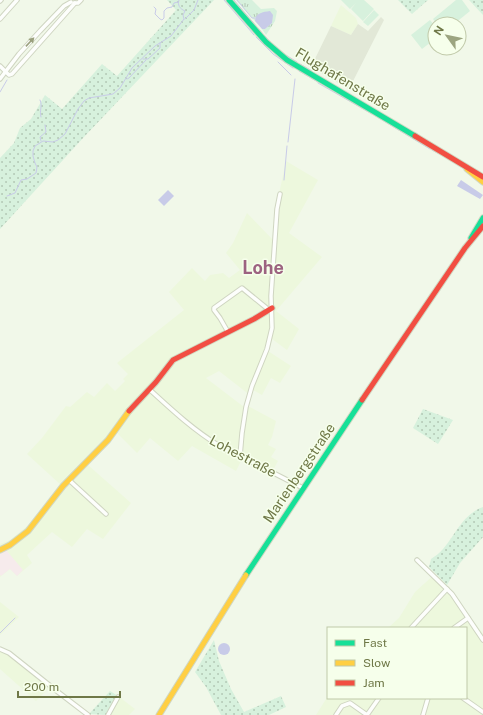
<svg xmlns="http://www.w3.org/2000/svg" width="483" height="715" viewBox="0 0 483 715" font-family="'Public Sans',sans-serif">
<defs>
<pattern id="grass-tufts" width="24" height="20" patternUnits="userSpaceOnUse"><rect width="24" height="20" fill="#d7f1dd"/><path d="M3 7l-1-3M5 7V3M7 7l1-3M15 17l-1-3M17 17v-4M19 17l1-3" fill="none" stroke="#b3c8b5"/></pattern>
<pattern id="park-dots" width="8" height="8" patternUnits="userSpaceOnUse"><rect width="8" height="8" fill="#d7f1dd"/><path d="M2 2h.1M6 6h.1" fill="none" stroke="#b3c8b5" stroke-width="1.8" stroke-linecap="round"/></pattern>
</defs>
<rect width="100%" height="100%" fill="#f1f8e9"/>
<g fill="#edf8dd">
<path d="M341 5 356 18 358 24 351 35 331 26Z"/>
<path d="M286 161 318 180 289 233 322 257 276 311 299 329 287 350 272 339 268 351 291 366 280 383 271 378 262 395 253 390 251 396 219 371 206 378 244 407 248 406 276 421 272 437 268 445 276 449 271 457 278 461 271 474 242 459 236 471 192 446 178 461 150 438 137 453 117 433 103 449 88 465 131 503 103 539 87 529 72 547 52 532 27 555 32 563 17 576 10 569 0 577V544L10 540 32 522 62 486 27 454 42 438 66 406 70 407 87 392 94 397 107 383 115 391 125 381 123 379 128 374 117 363 184 310 169 292 192 268 205 281 210 275 223 273 229 278 240 270 226 253 233 243 247 213 273 240 276 208Z"/>
<path d="M435 574 447 585 483 634V715H316L328 696V698H466V628H388L399 618 415 592Z"/>
<path d="M0 602 19 617 0 635Z"/>
<path d="M0 647 11 652 51 686 36 701 0 669Z"/>
<path d="M118 696 135 709 129 715H106Z"/>
</g>
<path fill="#e2e8d7" d="M381 17 384 20 349 89 311 67 331 26 351 35 358 24 368 31Z"/>
<path fill="#f6ebec" d="M6 550 23 570 17 576 10 569 1 576 0 575V553Z"/>
<path fill="url(#grass-tufts)" d="M236 0H252L261 9 274 8 277 11 275 21 266 35 262 29H265L271 23 255 18V21Z"/>
<g fill="url(#park-dots)">
<path d="M167 0H214L84 137 0 229V158L14 143 20 128 31 119 45 95 62 109 102 64 117 76 176 10Z"/>
<path d="M398 0H428L412 14Z"/>
<path d="M469 0H483V15Z"/>
<path d="M423 409 453 420 438 444 413 428Z"/>
<path d="M483 507V537L460 563 447 585 429 567 431 559C435 556 440 553 443 549 456 534 463 514 483 507Z"/>
<path d="M214 640 219 661 231 689 244 712 281 696 286 707 269 715H221L206 687 195 672Z"/>
<path d="M110 691 118 696 106 715 89 714Z"/>
</g>
<g fill="#d7f1dd">
<path d="M341 0H359L356 3 359 0H364L374 9 363 21 351 9 356 3 350 9Z"/>
<path d="M456 0H462L470 11 454 24H437L433 19Z"/>
<path d="M374 10 379 15 368 26 363 22Z"/>
<path d="M430 20 435 26V39L422 49 411 35Z"/>
</g>
<g fill="#c8cbe8">
<path d="M270 11 273 15 272 23 265 29H262L255 21C255 13 263 12 270 11Z"/>
<path d="M461 180 483 195 480 199 457 186Z"/>
<path d="M168 190 174 196 164 206 158 200Z"/>
<circle cx="224" cy="649" r="6"/>
</g>
<g fill="none" stroke-linecap="round" stroke-linejoin="round">
<g stroke="#c8cbe8" stroke-width="1">
<path d="M224 0 254 35"/>
<path d="M234 0 262 33"/>
<path d="M237 0 252 18H255"/>
<path d="M154 7 156 9 155 14 160 19 162 20 164 18V11L167 8 172 7 174 3 178 2"/>
<path d="M185 19 194 10 198 0"/>
<path d="M264 35 271 43"/>
<path d="M256 37 273 54 293 68"/>
<path d="M281 52 297 62"/>
<path d="M143 59H148L160 48V43"/>
<path d="M278 62 291 75"/>
<path d="M300 64 312 71"/>
<path d="M299 71 318 82"/>
<path d="M127 79 129 78 146 60"/>
<path d="M318 83 372 114"/>
<path d="M0 92 7 80"/>
<path d="M40 100C43 106 39 110 41 117"/>
<path d="M374 115 430 149"/>
<path d="M41 141 40 137 46 132 45 125"/>
<path d="M288 142 295 79"/>
<path d="M432 150 447 158"/>
<path d="M284 180 287 146"/>
<path d="M7 196 15 193 21 180 27 179 36 173 37 167 35 163 33 156V151L35 146 43 141 53 142 58 140 65 134 78 109 84 101 89 98 113 94 120 88 132 68 155 46 171 36 184 19 183 15 185 11C180 9 177 5 179 0"/>
<path d="M0 633 15 618"/>
</g>
<g stroke="#cfd5c1" stroke-width="5.5">
<g id="street">
<path d="M0 1 1 0"/>
<path d="M74 3H78L81 0"/>
<path d="M0 19 17 0"/>
<path d="M0 66 9 75 12 74 75 3"/>
<path d="M0 79 19 54 40 31 64 6 71 2"/>
<path d="M228 332 220 318 214 310V308L242 288 269 310"/>
<path d="M149 389C171 409 192 429 218 445 225 449 232 454 240 456L303 488"/>
<path d="M240 456 242 433 246 407 252 386 267 349 272 328 271 296 277 209 280 194"/>
<path d="M69 480 106 514"/>
<path d="M417 560 452 594 483 640"/>
<path d="M411 628 447 589"/>
<path d="M454 628 468 618"/>
<path d="M0 649 9 653 58 692 88 715"/>
<path d="M463 698 483 712"/>
<path d="M108 715 118 697"/>
<path d="M336 715 342 706 350 703 367 715 379 698"/>
<path d="M423 715 428 698"/>
</g>
</g>
<g stroke="#d0d7c2" stroke-width="7">
<g id="fast">
<path d="M229 0 266 42 287 60 415 136"/>
<path d="M471 238 483 218"/>
<path d="M246 575 362 400"/>
</g>
</g>
<g stroke="#d0d7c2" stroke-width="7">
<g id="slow">
<path d="M467 169 483 182"/>
<path d="M0 550 10 545 28 531 63 486 108 440 129 411"/>
<path d="M159 715 246 575"/>
</g>
</g>
<g stroke="#d0d7c2" stroke-width="7">
<g id="jam">
<path d="M415 136 483 177"/>
<path d="M362 400 465 248 483 226"/>
<path d="M129 411 156 382 173 360 254 319 272 308"/>
</g>
</g>
<use href="#street" stroke="#fdfefc" stroke-width="3.5"/>
<use href="#fast" stroke="#16e098" stroke-width="5"/>
<use href="#slow" stroke="#ffcf43" stroke-width="5"/>
<use href="#jam" stroke="#f24e42" stroke-width="5"/>
</g>
<defs><path id="oneway-solid" d="M-6-.8H1V-3.2L6.5 0L1 3.2V.8H-6Z"/></defs>
<use fill="#9aa07d" href="#oneway-solid" transform="translate(30 42) rotate(-47)"/>
<g text-anchor="middle" dominant-baseline="central" stroke-width="3" stroke-linejoin="round" paint-order="stroke">
<g font-size="14" fill="#6f7847" stroke="#f6ffeb">
<text transform="translate(343 79) rotate(31)">Flughafenstraße</text>
<text transform="translate(243 456) rotate(28)">Lohestraße</text>
<text transform="translate(299 473) rotate(-56)">Marienbergstraße</text>
</g>
<g font-size="18" font-weight="bold" fill="#9c6280" stroke="#f6ffeb">
<text x="263" y="267">Lohe</text>
</g>
</g>
<rect x="327" y="627" width="140" height="72" fill="#f6ffeb" stroke="#c0c9a9"/>
<rect x="335" y="640" width="20" height="6" fill="#16e098" stroke="#c0c9a9"/>
<text x="363" y="647" font-size="12" fill="#6f7847">Fast</text>
<rect x="335" y="660" width="20" height="6" fill="#ffcf43" stroke="#c0c9a9"/>
<text x="363" y="667" font-size="12" fill="#6f7847">Slow</text>
<rect x="335" y="680" width="20" height="6" fill="#f24e42" stroke="#c0c9a9"/>
<text x="363" y="687" font-size="12" fill="#6f7847">Jam</text>
<g transform="translate(447 36) rotate(303)"><circle r="19" fill="#f6ffeb" stroke="#c0c9a9"/>
<path d="M0-3L7 15L0 10L-7 15Z" fill="#9ca580"/>
<text y="-6" font-size="11" font-weight="bold" text-anchor="middle" fill="#6f7847">N</text>
</g>
<path d="M18 691v6h102v-6" fill="none" stroke="#6f7847" stroke-width="2"/>
<text x="24" y="691" font-size="12" fill="#6f7847" stroke="#f6ffeb" stroke-width="3" paint-order="stroke">200 m</text>
</svg>
